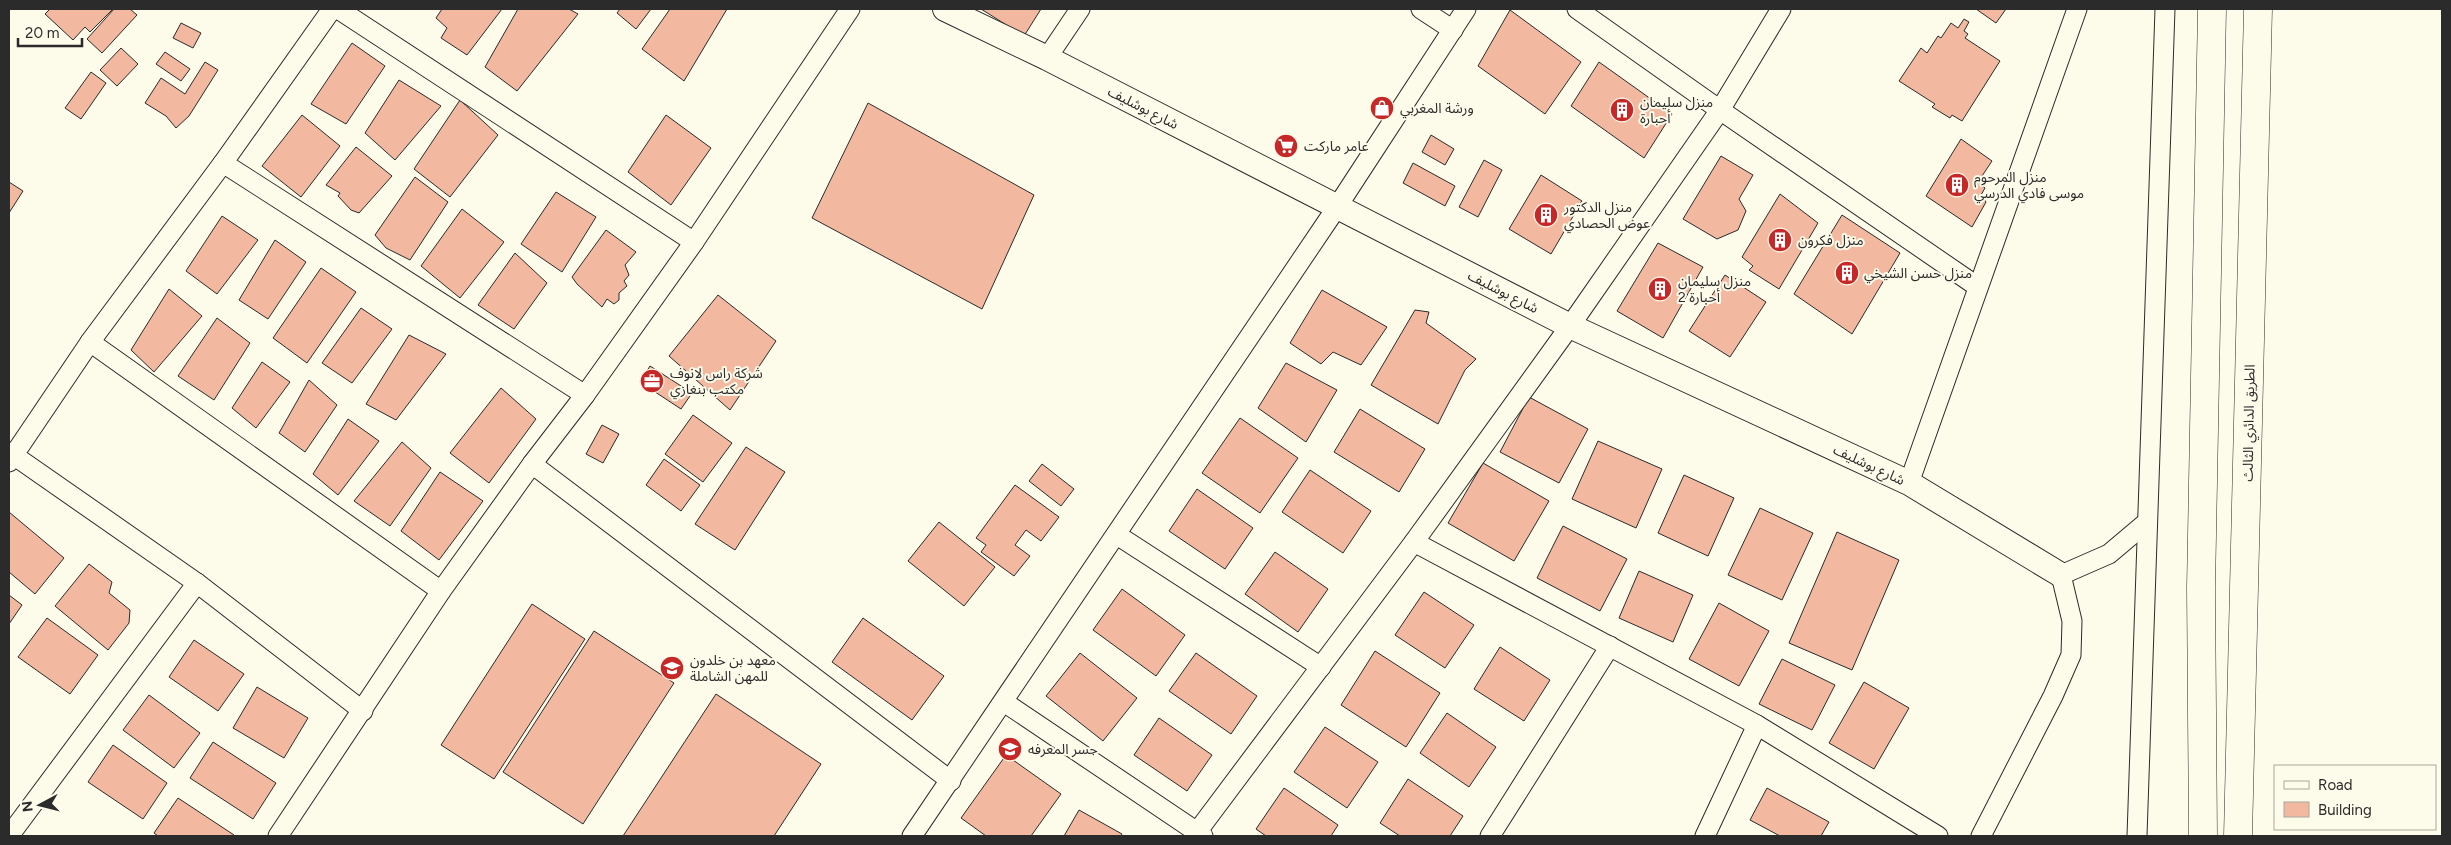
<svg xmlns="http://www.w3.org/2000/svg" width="2451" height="845" viewBox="0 0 2451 845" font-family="Figtree,'Noto Sans Arabic',sans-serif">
<rect width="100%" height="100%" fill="#fdfbea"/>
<g fill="#f2b8a0" stroke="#2b2b2b">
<path d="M50 9H113L90 32 85 27 73 40 45 14Z"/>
<path d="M114 9H130L137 15 102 53 87 39Z"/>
<path d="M442 9H502L467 55 441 38 447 28 436 18Z"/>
<path d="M518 9H569L578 14 517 91 485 67Z"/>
<path d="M620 9H651L636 29 617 13Z"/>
<path d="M670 9H727L684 81 642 49Z"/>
<path d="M981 9H1041L1024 36Z"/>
<path d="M1976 9H2006L1996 23Z"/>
<path d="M1510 10 1581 62 1545 114 1478 66Z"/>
<path d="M1964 19 1969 22 1964 31 1968 34 1965 38 2000 61 1962 121 1952 115 1950 118 1932 107 1935 104 1899 81 1921 48 1927 53 1938 36 1941 38 1951 23 1958 28Z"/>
<path d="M181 23 201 33 193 48 173 38Z"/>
<path d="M352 43 385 66 346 124 311 104Z"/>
<path d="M121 48 138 64 117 86 100 70Z"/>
<path d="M165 52 190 69 181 81 156 64Z"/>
<path d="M205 62 218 70 189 116 176 128 166 116 145 103 161 78 185 94Z"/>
<path d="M1599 62 1672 114 1644 158 1571 106Z"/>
<path d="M91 72 106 83 81 119 65 108Z"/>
<path d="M399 80 441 106 395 160 365 133Z"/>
<path d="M460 100 498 135 450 197 414 169Z"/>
<path d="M868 103 1034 195 982 309 812 218Z"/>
<path d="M302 115 340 146 301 197 262 166Z"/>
<path d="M666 115 711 148 671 205 628 172Z"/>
<path d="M1431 135 1454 149 1445 165 1422 152Z"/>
<path d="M1961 139 1992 161 1978 182 1985 188 1981 195 1986 202 1972 227 1926 196Z"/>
<path d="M356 147 392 176 359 213 351 210 338 196 340 193 326 185Z"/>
<path d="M1721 156 1753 175 1739 199 1746 211 1738 230 1717 239 1683 219Z"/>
<path d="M1484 160 1502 170 1478 217 1459 207Z"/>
<path d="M1413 163 1455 186 1445 206 1403 183Z"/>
<path d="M1541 175 1582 201 1551 254 1509 229Z"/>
<path d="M415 177 448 202 410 260 386 248 375 235Z"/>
<path d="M9 182 23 191 9 213Z"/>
<path d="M556 192 596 217 562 272 521 244Z"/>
<path d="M1780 194 1818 223 1779 289 1749 270 1753 266 1742 257Z"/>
<path d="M462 209 504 242 460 298 421 266Z"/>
<path d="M1842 215 1900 253 1852 334 1794 294Z"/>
<path d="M222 216 258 240 217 294 186 271Z"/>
<path d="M606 230 636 252 625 265 629 275 624 281 627 286 619 293V300L614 304 607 299 602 307 577 284 572 277Z"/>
<path d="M275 240 306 262 268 319 239 300Z"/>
<path d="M1658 243 1703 267 1663 338 1617 311Z"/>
<path d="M515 253 547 283 514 329 478 305Z"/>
<path d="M321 268 356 292 307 363 273 338Z"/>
<path d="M1725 275 1766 302 1730 357 1689 331Z"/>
<path d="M169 289 202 316 154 372 131 350Z"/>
<path d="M1322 290 1387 327 1361 365 1333 352 1321 364 1290 343Z"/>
<path d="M718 295 776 341 730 410 669 356Z"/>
<path d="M361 308 392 329 352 383 322 363Z"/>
<path d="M1415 310 1429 312 1426 323 1476 359 1465 370 1438 424 1371 385Z"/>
<path d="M217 318 250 343 214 400 178 376Z"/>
<path d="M409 335 446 354 396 420 366 404Z"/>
<path d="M262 362 290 382 256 428 232 408Z"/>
<path d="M1286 363 1337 390 1306 442 1258 408Z"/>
<path d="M650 366 692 393 681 409 640 382Z"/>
<path d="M309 380 337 405 305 452 279 433Z"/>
<path d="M501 388 536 419 489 483 450 453Z"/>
<path d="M1529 397 1588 429 1559 483 1500 452Z"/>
<path d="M1360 409 1425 449 1399 492 1334 452Z"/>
<path d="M693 415 732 443 703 482 665 454Z"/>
<path d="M1240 418 1298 458 1260 513 1202 473Z"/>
<path d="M348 419 379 441 338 495 313 474Z"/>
<path d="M602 425 619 434 603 463 586 454Z"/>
<path d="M1598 441 1662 469 1636 528 1572 499Z"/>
<path d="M402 442 431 468 390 526 354 501Z"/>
<path d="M746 447 785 472 735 550 695 524Z"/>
<path d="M664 459 700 485 681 511 646 485Z"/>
<path d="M1483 463 1549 501 1514 561 1448 523Z"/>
<path d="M1042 464 1074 489 1061 506 1029 481Z"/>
<path d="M1310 470 1371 511 1343 553 1282 512Z"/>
<path d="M440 472 483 501 439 560 401 531Z"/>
<path d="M1684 475 1734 498 1708 556 1658 533Z"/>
<path d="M1015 485 1059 517 1041 541 1026 530 1015 545 1030 556 1014 576 981 552 986 545 976 538Z"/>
<path d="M1197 489 1253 528 1225 569 1169 531Z"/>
<path d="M1760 508 1813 533 1782 600 1728 575Z"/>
<path d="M9 512 64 558 35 594 9 572Z"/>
<path d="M939 522 995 567 964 606 908 561Z"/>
<path d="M1563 526 1627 559 1600 611 1537 578Z"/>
<path d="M1837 532 1899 560 1852 670 1789 643Z"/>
<path d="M1275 552 1328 589 1298 632 1245 594Z"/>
<path d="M89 564 112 582 109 593 130 610 129 623 108 650 55 606Z"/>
<path d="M1639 571 1693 595 1673 642 1619 618Z"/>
<path d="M1122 589 1185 635 1156 676 1093 630Z"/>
<path d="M1424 592 1474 625 1445 668 1395 635Z"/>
<path d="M9 595 22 605 9 624Z"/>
<path d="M1719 603 1769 631 1739 686 1689 659Z"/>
<path d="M532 604 585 639 494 779 441 745Z"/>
<path d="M47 618 98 655 70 694 18 657Z"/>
<path d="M863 618 944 676 912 720 832 662Z"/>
<path d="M594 631 674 683 583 824 503 772Z"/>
<path d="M194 640 244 674 218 711 169 677Z"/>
<path d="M1500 647 1550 680 1524 721 1474 689Z"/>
<path d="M1375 651 1440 693 1406 747 1341 705Z"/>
<path d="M1080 653 1137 698 1103 741 1046 696Z"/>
<path d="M1196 653 1257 696 1231 734 1169 691Z"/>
<path d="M1782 659 1835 685 1812 730 1759 704Z"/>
<path d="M1864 682 1909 708 1874 769 1829 743Z"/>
<path d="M257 687 308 718 284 758 233 728Z"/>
<path d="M716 694 821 764 774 836H623Z"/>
<path d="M149 695 200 733 174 768 123 730Z"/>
<path d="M1447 713 1496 747 1469 787 1420 753Z"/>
<path d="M1159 718 1212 755 1187 791 1134 755Z"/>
<path d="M1325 727 1378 762 1347 808 1294 772Z"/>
<path d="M213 742 276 783 253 819 190 778Z"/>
<path d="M113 745 167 783 143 819 88 782Z"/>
<path d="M1006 755 1061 794 1031 836H986L961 818Z"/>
<path d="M1408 779 1463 816 1450 836H1400L1380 823Z"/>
<path d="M1284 788 1338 825 1331 836H1266L1256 829Z"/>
<path d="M1767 788 1829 822 1821 836H1780L1750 820Z"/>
<path d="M178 798 234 835 233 836H158L154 833Z"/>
<path d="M1079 810 1122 834 1121 836H1064Z"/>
</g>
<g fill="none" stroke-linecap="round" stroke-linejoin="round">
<g stroke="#2b2b2b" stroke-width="21">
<g id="minor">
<path d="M338 9 694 242"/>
<path d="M1421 9 1453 30"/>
<path d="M1577 9 1720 110 1978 287"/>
<path d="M1047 58 1080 9"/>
<path d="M223 163 585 395"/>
<path d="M90 342 441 591"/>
<path d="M9 452 197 583 363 711"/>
<path d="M9 462 90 342 223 163 332 9"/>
<path d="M532 464 951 781"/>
<path d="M1909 483 2077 9"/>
<path d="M1117 535 1321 667"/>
<path d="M1414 542 1757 725 1938 836"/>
<path d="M1004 702 1203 836"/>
<path d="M1197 832 1414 542 1570 326 1720 110 1781 9"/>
<path d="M9 836 197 583"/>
<path d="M278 836 441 591 532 464 585 395 694 242 850 9"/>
<path d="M912 836 1337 207 1466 9"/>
<path d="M1490 836 1610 646"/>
<path d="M1705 836 1757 725"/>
<path d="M1981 836 2053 696 2071 655 2072 621 2061 575 2109 554 2147 522"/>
<path d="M2137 836 2165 9"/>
</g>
</g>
<g stroke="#2b2b2b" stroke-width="26">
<path id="tertiary" d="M945 9 1047 58 1570 326 1909 483 2061 575"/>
</g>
<g stroke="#2b2b2b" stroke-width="29">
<g id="trunk">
<path d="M2203 836 2201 588 2212 9"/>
<path d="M2238 836 2258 9"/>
</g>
</g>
<use href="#minor" stroke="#fdfbea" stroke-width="19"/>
<use href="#tertiary" stroke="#fdfbea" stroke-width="24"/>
<use href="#trunk" stroke="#fdfbea" stroke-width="28"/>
</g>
<defs>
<g id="shop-disc" transform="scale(1.25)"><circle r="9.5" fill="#c62828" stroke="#fdfbea"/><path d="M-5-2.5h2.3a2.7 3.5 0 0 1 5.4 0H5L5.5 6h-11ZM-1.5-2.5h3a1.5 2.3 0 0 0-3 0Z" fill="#fff"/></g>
<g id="building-disc" transform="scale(1.25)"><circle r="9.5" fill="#c62828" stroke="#fdfbea"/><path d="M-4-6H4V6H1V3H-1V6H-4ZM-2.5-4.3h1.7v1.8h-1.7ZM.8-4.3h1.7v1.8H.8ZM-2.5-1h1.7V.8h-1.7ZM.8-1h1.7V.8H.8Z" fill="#fff"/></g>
<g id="supermarket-disc" transform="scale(1.25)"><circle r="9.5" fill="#c62828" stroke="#fdfbea"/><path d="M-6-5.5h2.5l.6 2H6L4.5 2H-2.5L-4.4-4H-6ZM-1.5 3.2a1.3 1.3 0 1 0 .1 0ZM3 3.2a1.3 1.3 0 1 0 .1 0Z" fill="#fff"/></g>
<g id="office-disc" transform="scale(1.25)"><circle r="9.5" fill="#c62828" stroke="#fdfbea"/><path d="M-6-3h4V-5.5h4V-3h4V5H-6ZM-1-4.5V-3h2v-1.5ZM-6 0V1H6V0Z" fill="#fff"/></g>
<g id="school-disc" transform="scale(1.25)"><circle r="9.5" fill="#c62828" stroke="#fdfbea"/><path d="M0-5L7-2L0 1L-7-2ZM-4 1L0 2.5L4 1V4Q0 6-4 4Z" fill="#fff"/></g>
</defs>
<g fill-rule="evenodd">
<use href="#shop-disc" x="1382" y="108"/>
<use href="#building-disc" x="1622" y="110"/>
<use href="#supermarket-disc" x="1286" y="146"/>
<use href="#building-disc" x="1957" y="185"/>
<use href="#building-disc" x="1546" y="215"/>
<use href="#building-disc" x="1780" y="240"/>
<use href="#building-disc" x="1847" y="273"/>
<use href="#building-disc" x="1660" y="289"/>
<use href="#office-disc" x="652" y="381"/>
<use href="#school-disc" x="672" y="668"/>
<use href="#school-disc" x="1010" y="749"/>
</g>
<g text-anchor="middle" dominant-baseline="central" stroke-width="4" stroke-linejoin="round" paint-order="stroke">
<g font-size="14" fill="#2b2b2b" stroke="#fdfbea" text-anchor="start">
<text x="1640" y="102">منزل سليمان<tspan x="1640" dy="16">أحبارة</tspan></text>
<text x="1400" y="108">ورشة المغربي</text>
<text x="1304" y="146">عامر ماركت</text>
<text x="1974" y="177">منزل المرحوم<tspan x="1974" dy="16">موسى فادي الدرسي</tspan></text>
<text x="1564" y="207">منزل الدكتور<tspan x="1564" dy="16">عوض الحصادي</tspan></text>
<text x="1798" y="240">منزل فكرون</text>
<text x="1864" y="273">منزل حسن الشيخي</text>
<text x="1678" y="281">منزل سليمان<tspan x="1678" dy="16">أحبارة 2</tspan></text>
<text x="670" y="373">شركة راس لانوف<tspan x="670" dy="16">مكتب بنغازي</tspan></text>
<text x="690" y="660">معهد بن خلدون<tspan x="690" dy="16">للمهن الشاملة</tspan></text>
<text x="1028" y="749">جسر المعرفه</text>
</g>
<g font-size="14" fill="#2b2b2b" stroke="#fdfbea">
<text transform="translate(1143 108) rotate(27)">شارع بوشليف</text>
<text transform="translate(1503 292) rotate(27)">شارع بوشليف</text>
<text transform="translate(2249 423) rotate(-89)">الطريق الدائري الثالث</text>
<text transform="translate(1869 465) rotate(25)">شارع بوشليف</text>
</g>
</g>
<rect width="2451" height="845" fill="none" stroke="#2b2b2b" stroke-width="20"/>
<rect x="2274" y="765" width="162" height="65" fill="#fdfbea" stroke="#a9a89e"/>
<rect x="2284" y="781" width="25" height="8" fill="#fdfbea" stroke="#a9a89e"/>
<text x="2318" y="790" font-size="15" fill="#2b2b2b">Road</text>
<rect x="2284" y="802" width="25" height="15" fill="#f2b8a0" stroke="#a9a89e"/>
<text x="2318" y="815" font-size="15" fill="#2b2b2b">Building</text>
<g transform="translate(40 805) rotate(263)" stroke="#fdfbea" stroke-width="4" paint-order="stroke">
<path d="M0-4L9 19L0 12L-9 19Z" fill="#2b2b2b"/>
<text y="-8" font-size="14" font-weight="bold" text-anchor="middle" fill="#2b2b2b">N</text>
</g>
<path d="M18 38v8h64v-8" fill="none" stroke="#2b2b2b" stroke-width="2.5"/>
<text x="25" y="38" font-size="15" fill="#2b2b2b" stroke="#fdfbea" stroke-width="4" paint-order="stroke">20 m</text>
</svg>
